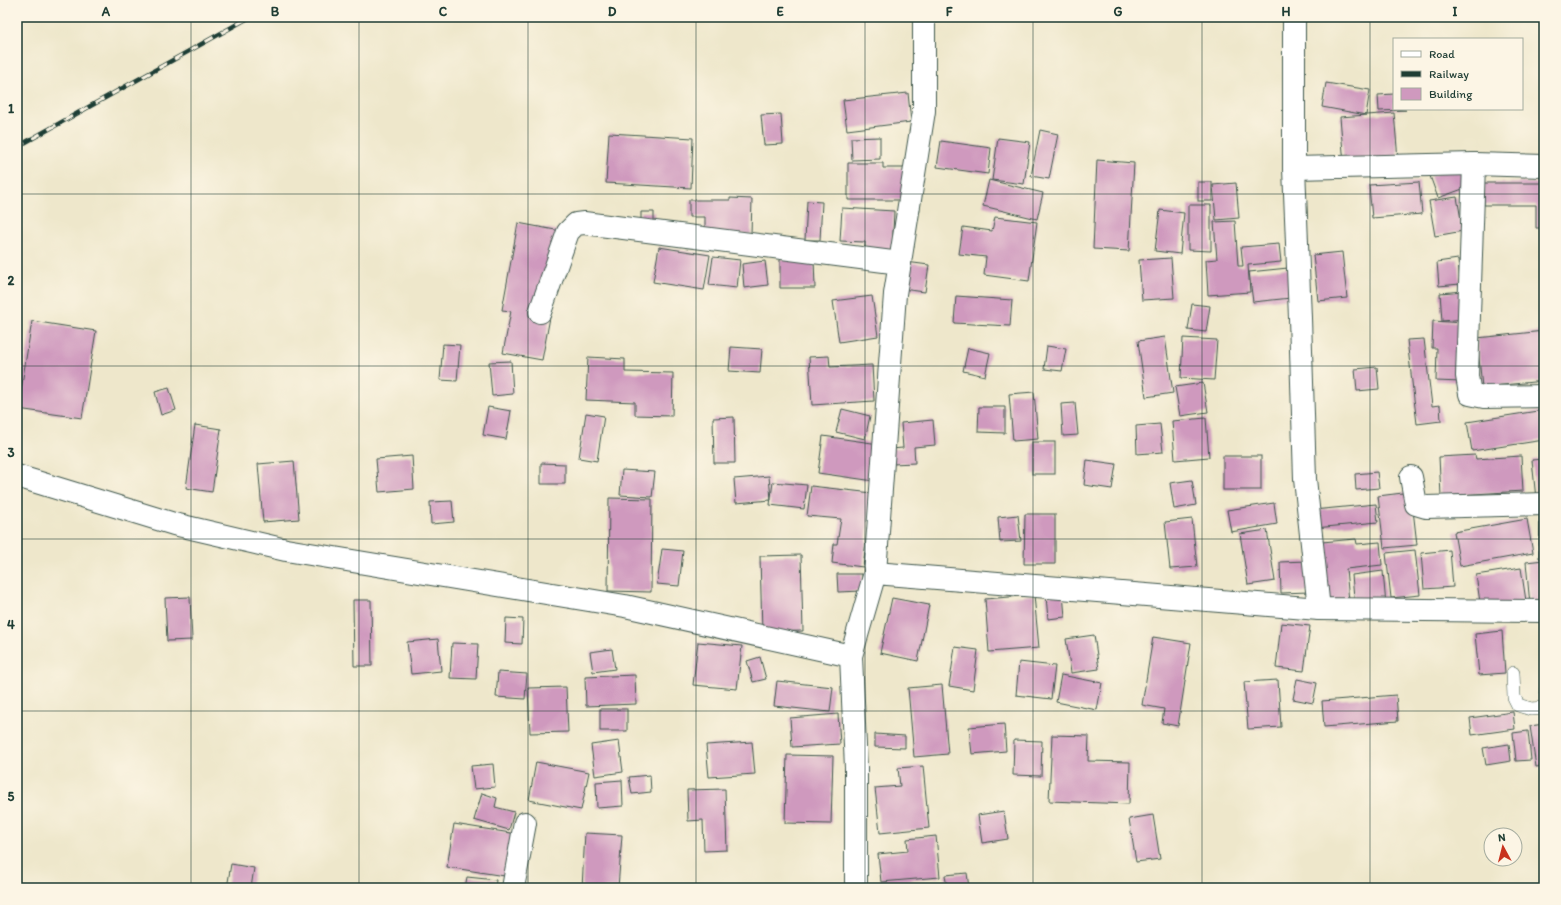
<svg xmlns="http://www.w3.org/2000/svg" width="1561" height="905" viewBox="0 0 1561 905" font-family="Itim,sans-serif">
<rect width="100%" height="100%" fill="#fcf5e5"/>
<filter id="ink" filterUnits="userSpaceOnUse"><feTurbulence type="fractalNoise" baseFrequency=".025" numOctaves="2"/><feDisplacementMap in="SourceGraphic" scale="8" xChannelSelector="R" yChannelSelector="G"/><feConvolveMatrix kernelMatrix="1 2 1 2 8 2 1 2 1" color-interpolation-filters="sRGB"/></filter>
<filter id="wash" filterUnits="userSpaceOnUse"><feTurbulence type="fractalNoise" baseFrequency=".012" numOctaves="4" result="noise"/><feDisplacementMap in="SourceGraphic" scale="16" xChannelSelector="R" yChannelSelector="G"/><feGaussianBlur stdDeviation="0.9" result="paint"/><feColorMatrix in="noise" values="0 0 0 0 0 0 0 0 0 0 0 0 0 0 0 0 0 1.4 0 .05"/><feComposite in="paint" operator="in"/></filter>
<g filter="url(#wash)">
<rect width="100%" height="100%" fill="#eee7cb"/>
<g id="blocks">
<g fill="#cf99be">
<path d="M1326 83 1370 90 1366 115 1322 107Z"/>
<path d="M908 93 911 122 847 130 843 100Z"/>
<path d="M1394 94V109L1406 110 1379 111 1378 95Z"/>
<path d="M1394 113 1398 159 1344 164 1340 117Z"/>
<path d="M781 114 783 144 764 145 761 115Z"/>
<path d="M1040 130 1058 134 1049 179 1031 176Z"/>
<path d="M609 133 693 138 691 188 606 183Z"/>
<path d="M880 137V159L852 160 851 138Z"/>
<path d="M998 138 1030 142 1024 184 992 180Z"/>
<path d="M941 141 991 148 988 174 937 167Z"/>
<path d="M1097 160 1134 163 1129 251 1093 249Z"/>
<path d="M848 163H883V168H904V200H848Z"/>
<path d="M1460 166 1468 187 1438 198 1430 176Z"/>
<path d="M989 180 1043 193 1037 219 983 206Z"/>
<rect x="1198" y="182" width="14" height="19"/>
<path d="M1419 182 1422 214 1372 218 1369 185Z"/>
<path d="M1236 183 1239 218 1216 220 1213 185Z"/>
<path d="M1484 183H1544V228H1536V205H1484Z"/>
<path d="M1457 197 1463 231 1435 236 1429 201Z"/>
<path d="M730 198 752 199 751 234H705V217H689V200H730Z"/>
<path d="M807 201 822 202 820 240H805Z"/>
<path d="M1188 205H1211V251L1188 250Z"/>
<path d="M842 208 894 211 892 253 865 252V242L840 241Z"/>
<path d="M1160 210 1184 213 1180 254 1155 251Z"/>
<path d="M641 212H654V229L641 228Z"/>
<path d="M995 217 1037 222 1029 281 984 275 986 257 959 254 963 227 992 231Z"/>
<path d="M1235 221 1238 266H1243L1241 247 1279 244 1281 262 1248 265 1250 292 1208 295 1206 260 1217 259 1214 222Z"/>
<path d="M518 223 566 232 542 360 503 353 511 311 502 310Z"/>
<path d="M659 247 710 255 704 290 653 282Z"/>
<path d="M1342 252 1347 298 1318 301 1313 255Z"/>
<path d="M713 257 740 260 737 288 709 285Z"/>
<path d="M1171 258 1174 298 1142 300 1139 260Z"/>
<path d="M780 259H814L815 288H780Z"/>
<path d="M1458 259 1460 284 1439 286 1437 262Z"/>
<path d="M765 261 768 285 744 288 742 264Z"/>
<path d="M906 262 929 265 925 292 902 289Z"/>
<path d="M1288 268 1291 298 1253 302 1249 272Z"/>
<path d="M1463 291 1465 319 1442 321 1440 293Z"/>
<path d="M872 296 878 336 839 342 833 301Z"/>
<path d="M956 296 1012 300 1010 326 954 323Z"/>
<path d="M1192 304 1210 306 1206 332 1188 330Z"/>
<path d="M32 321 96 331 82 418 18 409Z"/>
<path d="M1433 321 1464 323 1461 382 1436 381 1437 348H1432Z"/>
<path d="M1544 331V381L1482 387 1477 338Z"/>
<path d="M1165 337 1173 393 1146 397 1138 341Z"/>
<path d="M1183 338 1217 340 1214 380 1181 378Z"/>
<path d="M1424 339 1432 406 1440 405 1441 421 1417 424 1407 340Z"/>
<path d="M443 344 460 345 457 381 440 380Z"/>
<path d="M1047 346 1066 349 1062 371 1044 369Z"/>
<path d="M731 347 762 349 760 373 729 371Z"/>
<path d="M968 348 990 353 985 376 963 371Z"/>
<path d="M829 356 830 367 872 365 874 401 812 405 809 357Z"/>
<path d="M588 357 625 359V372L673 373 672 416 635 415V402L586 400Z"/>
<path d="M511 361 513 394 492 396 489 362Z"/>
<path d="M1377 367 1379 389 1357 391 1355 369Z"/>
<path d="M1203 383 1208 412 1180 416 1175 387Z"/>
<path d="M169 388 176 410 161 415 155 392Z"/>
<path d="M1034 392 1038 439 1013 441 1009 394Z"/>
<path d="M1075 403 1078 435 1063 436 1061 404Z"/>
<path d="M488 407 511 411 506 439 483 435Z"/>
<path d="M979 407H1005V433L978 432Z"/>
<path d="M842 409 870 416 865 439 836 432Z"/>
<path d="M1544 410V440L1472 451 1467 422Z"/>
<path d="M586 413 604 416 597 461 579 458Z"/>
<path d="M734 417 735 463H714L713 418Z"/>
<path d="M1206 418 1209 457 1175 460 1172 421Z"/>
<path d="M933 420 935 445 914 447 915 463 892 464 891 449 903 448 901 423Z"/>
<path d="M1160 424 1163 452 1137 454 1136 426Z"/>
<path d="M195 425 221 429 212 492 186 488Z"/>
<path d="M823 436 879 444 874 481 818 473Z"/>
<rect x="1032" y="442" width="23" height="32"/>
<path d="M1475 455 1476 459 1521 456 1523 491 1441 496 1439 457Z"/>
<path d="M412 456 414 489 379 492 376 459Z"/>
<rect x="1223" y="456" width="38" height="34"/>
<path d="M1544 459V498L1536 499 1532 460Z"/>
<path d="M1087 460 1116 464 1112 489 1084 485Z"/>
<path d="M294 461 299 519 263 522 258 464Z"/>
<path d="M541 463 565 464V484H541Z"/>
<path d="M622 470 655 472 652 497 620 495Z"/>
<path d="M1377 472 1379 488 1356 490 1355 474Z"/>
<path d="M769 476 771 500 736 503 734 479Z"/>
<path d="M1192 480 1196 505 1174 509 1170 483Z"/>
<path d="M773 482 807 485 804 509 770 505Z"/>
<path d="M811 486 872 493 863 567 832 563 834 544H837L841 519 807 516Z"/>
<path d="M1411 492 1417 545 1384 548 1378 496Z"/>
<path d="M609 498 652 499 651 592 608 591Z"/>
<path d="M452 501 454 522 431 524 430 502Z"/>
<path d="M1274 503 1277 524 1231 532 1227 510Z"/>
<path d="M1376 504 1378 522 1315 528 1313 510Z"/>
<path d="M1025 514H1055V564H1024Z"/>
<path d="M1018 515 1021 541 1000 542 998 517Z"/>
<path d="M1540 516H1544V559L1539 558Z"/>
<path d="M1192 519 1197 567 1170 569 1165 522Z"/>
<path d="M1527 519 1533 553 1460 566 1454 532Z"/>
<path d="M1267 530 1275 581 1248 585 1240 534Z"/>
<path d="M1356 539 1357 544 1380 542 1382 565 1346 569 1349 601 1327 603 1322 542Z"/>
<path d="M662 549 683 551 679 586 657 584Z"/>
<path d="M1415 550 1420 595 1391 598 1386 553Z"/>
<path d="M1450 550 1453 587 1424 589 1421 553Z"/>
<path d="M801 555 803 631 762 632 760 556Z"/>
<path d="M1544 560V603L1530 605 1526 562Z"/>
<path d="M1307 561 1309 592 1281 593 1280 562Z"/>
<path d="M1521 568 1526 601 1481 609 1476 575Z"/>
<path d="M1383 571 1386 605 1355 608 1352 575Z"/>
<path d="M837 574H862V591L838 592Z"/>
<path d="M1063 594 1065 617 1048 619 1046 596Z"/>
<path d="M1034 595 1039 648 989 652 985 599Z"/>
<path d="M190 597 192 640 167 641 165 598Z"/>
<path d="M892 598 929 605 918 661 880 653Z"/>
<path d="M353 600H371L372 666H354Z"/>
<path d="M506 618 523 619 522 644 505 643Z"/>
<path d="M1281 623 1310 626 1304 671 1276 668Z"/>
<path d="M1502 631 1505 673 1479 675 1475 634Z"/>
<path d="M1094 635 1099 669 1071 673 1066 639Z"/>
<path d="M1153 637 1191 643 1178 726 1162 723 1164 709 1142 705Z"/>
<path d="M438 639 441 671 411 674 407 642Z"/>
<path d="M698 642 742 646 737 689 693 685Z"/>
<path d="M452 643 478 644 476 679 450 678Z"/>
<path d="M955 647 978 650 973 690 949 686Z"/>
<path d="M612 649 615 669 593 672 590 652Z"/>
<path d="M760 657 766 679 753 682 747 661Z"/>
<path d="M1019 662 1055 666 1051 699 1016 695Z"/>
<path d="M498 672 527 674 525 699 496 697Z"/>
<path d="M635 675 636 704 586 706 585 677Z"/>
<path d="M1061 675 1102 683 1097 710 1056 702Z"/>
<path d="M1297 679 1317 683 1313 703 1293 699Z"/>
<path d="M1278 680 1281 727 1248 729 1244 682Z"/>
<path d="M777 681 833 687 830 712 774 706Z"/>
<path d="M942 685 948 754 914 757 908 688Z"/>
<path d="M566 687 568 732 530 733 528 688Z"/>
<path d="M1540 688H1544V703L1541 704Z"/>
<path d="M1396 695 1398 721 1324 727 1322 701Z"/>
<rect x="600" y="709" width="27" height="22"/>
<path d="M1513 712 1515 729 1472 735 1470 718Z"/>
<path d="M838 714 840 744 792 747 790 718Z"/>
<path d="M1004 724 1006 751 972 754 969 727Z"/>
<path d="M1544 724V766L1536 767 1530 726Z"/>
<path d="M1528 731 1531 760 1516 761 1513 733Z"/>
<path d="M875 734 905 736V748L875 747Z"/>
<path d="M1052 735 1089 736 1088 761 1130 762 1129 804 1049 801Z"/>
<path d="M1014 740 1042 741 1041 776 1013 775Z"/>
<path d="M619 741 623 772 595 776 591 745Z"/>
<path d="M752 742 755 774 709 777 706 745Z"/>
<path d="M1509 744 1511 761 1486 765 1483 748Z"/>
<path d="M787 755 833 756 831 824 785 823Z"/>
<path d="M536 762 589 772 581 810 529 800Z"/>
<path d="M493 764 495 787 474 789 471 766Z"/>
<path d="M923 766 929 828 880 833 875 788 900 786 898 768Z"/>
<path d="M650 775 651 792 632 794 629 777Z"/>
<path d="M622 780 623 806 597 808 596 782Z"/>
<path d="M725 789 727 850 704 851 703 820 688 821 687 790Z"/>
<path d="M482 793 497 798 495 807 514 812 509 830 474 820Z"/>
<path d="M1004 811 1008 839 982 843 978 815Z"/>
<path d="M1153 815 1160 859 1136 862 1129 819Z"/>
<path d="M454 824 517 834 511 877 447 867Z"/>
<path d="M585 833 622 835 618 888H582Z"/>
<path d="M936 836 940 877 881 882 878 854 908 851 907 839Z"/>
<path d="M231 864 254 868 251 888H227Z"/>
<path d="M967 873 969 888H947L945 875Z"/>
<path d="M467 877 496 880 495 888H465Z"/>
</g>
</g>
</g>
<g filter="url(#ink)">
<use href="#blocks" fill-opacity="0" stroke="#3e564b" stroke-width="1"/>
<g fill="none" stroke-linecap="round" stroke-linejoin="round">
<g stroke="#3e564b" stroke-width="14">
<path id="service" d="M1513 673 1514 697 1518 705 1531 709 1544 708"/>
</g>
<g stroke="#3e564b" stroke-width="24">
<g id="minor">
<path d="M1294 17V168L1300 318 1305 479 1319 609"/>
<path d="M1474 164 1467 376 1470 394 1484 397 1544 396"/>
<path d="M1294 168 1474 164 1544 166"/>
<path d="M540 312 568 232 576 224 584 223 900 263"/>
<path d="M1411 477 1416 504 1426 507 1544 504"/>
<path d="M875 573 895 294 924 111V17"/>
<path d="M851 656 875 573 1319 609 1544 611"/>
<path d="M513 888 525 823"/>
</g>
</g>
<g stroke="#3e564b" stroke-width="24">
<path id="tertiary" d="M17 476 174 524 286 550 625 606 851 656 856 768V888"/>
</g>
<use href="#service" stroke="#fff" stroke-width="13"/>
<use href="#minor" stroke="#fff" stroke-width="22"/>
<use href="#tertiary" stroke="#fff" stroke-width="22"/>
<g stroke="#1f3d34" stroke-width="4.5">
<path id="rail" d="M17 147 250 17"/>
</g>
<use href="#rail" stroke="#fcf5e5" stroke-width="3" stroke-dasharray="9" stroke-linecap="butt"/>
</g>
</g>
<path fill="none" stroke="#1f3d34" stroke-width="1" stroke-opacity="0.55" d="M191 17V888M359 17V888M528 17V888M696 17V888M865 17V888M1033 17V888M1202 17V888M1370 17V888M17 194H1544M17 366H1544M17 539H1544M17 711H1544"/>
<rect width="1561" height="905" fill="none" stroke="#fcf5e5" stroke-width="44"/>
<rect x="1393" y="38" width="130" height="72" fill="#fcf5e5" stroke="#a4ab9e"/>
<rect x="1401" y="51" width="20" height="6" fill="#ffffff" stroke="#a4ab9e"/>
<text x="1429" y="58" font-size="12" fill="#1f3d34">Road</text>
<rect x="1401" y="71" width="20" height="6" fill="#1f3d34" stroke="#a4ab9e"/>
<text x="1429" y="78" font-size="12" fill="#1f3d34">Railway</text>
<rect x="1401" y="88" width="20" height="12" fill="#cf99be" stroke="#a4ab9e"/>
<text x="1429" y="98" font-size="12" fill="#1f3d34">Building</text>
<g transform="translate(1503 847) rotate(353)"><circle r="19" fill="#fcf5e5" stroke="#a4ab9e"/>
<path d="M0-3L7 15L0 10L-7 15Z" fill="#c8321e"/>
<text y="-6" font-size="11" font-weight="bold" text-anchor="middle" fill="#1f3d34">N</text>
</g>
<rect x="22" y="22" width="1517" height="861" fill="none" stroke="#1f3d34" stroke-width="1.5"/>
<g font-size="13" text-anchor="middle" font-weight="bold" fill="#1f3d34">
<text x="106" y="16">A</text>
<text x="275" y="16">B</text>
<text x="443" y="16">C</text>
<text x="612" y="16">D</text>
<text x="780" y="16">E</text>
<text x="949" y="16">F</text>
<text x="1118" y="16">G</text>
<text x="1286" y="16">H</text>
<text x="1455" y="16">I</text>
<text x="11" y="113">1</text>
<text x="11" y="285">2</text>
<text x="11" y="457">3</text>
<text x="11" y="629">4</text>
<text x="11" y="801">5</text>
</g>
</svg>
